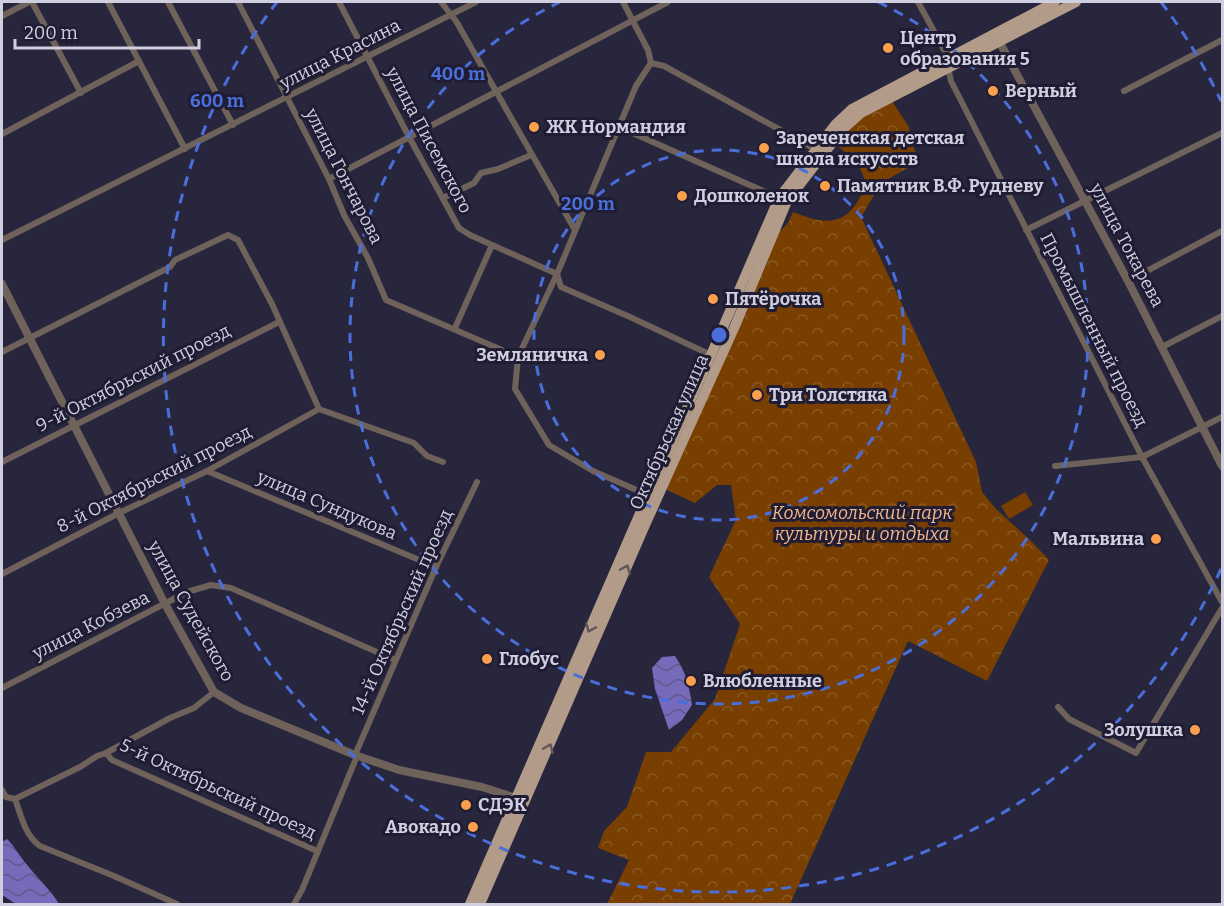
<svg xmlns="http://www.w3.org/2000/svg" width="1224" height="906" viewBox="0 0 1224 906" font-family="Bitter,serif">
<defs>
<pattern id="park-crowns" width="20" height="18" patternUnits="userSpaceOnUse" patternTransform="scale(1.5)"><rect width="20" height="18" fill="#783f00"/><path d="M2 6a3 3 0 1 1 6 0M12 15a3 3 0 1 1 6 0" fill="none" stroke="#8a5a25"/></pattern>
<pattern id="water-waves" width="16" height="10" patternUnits="userSpaceOnUse" patternTransform="scale(1.5)"><rect width="16" height="10" fill="#766aba"/><path d="M0 5q4-4 8 0t8 0" fill="none" stroke="#60588a"/></pattern>
</defs>
<rect width="100%" height="100%" fill="#28263d"/>
<path fill="url(#park-crowns)" d="M892 101 909 127 911 142 920 161 881 183 861 217 976 462 982 492 996 509 1030 540 1049 560 987 681 908 641 790 904H607L629 860 598 848 604 831 627 807 646 752H671L715 699 740 624 709 577 736 520 731 485H717L695 503 661 487 779 232 788 223 793 212C818 222 841 229 858 201 863 193 866 184 863 175 858 161 846 153 835 144L855 121Z"/>
<path fill="#783f00" d="M1025 492 1033 505 1009 519 1001 506Z"/>
<g fill="url(#water-waves)">
<path d="M675 656C686 672 689 686 692 705L682 720 669 730 655 689 652 668 662 657Z"/>
<path d="M7 839C15 847 20 857 28 866 38 879 51 890 59 904H16L2 895V842Z"/>
</g>
<g fill="none" stroke-linecap="round" stroke-linejoin="round">
<g stroke="#6e625a" stroke-width="6">
<path d="M32 2 81 93"/>
<path d="M108 2 185 149"/>
<path d="M168 2 233 125"/>
<path d="M238 2 329 179 344 215 368 258 386 300 518 357"/>
<path d="M339 2 409 137 459 228 470 235 557 274 561 287 630 317 711 355"/>
<path d="M441 2 456 21 575 230"/>
<path d="M623 2 648 50 651 63 664 66 815 149"/>
<path d="M918 2 948 57"/>
<path d="M2 16 29 2"/>
<path d="M948 67 951 81 1142 457 1222 602"/>
<path d="M1124 91 1222 40"/>
<path d="M619 127 779 198"/>
<path d="M2 134 139 61"/>
<path d="M329 179 668 2"/>
<path d="M443 198 474 183 481 173 498 169 531 155"/>
<path d="M1026 230 1222 133"/>
<path d="M2 240 476 2"/>
<path d="M1128 281 1222 231"/>
<path d="M455 328 492 245"/>
<path d="M1162 347 1222 316"/>
<path d="M2 352 170 267 175 260 228 235 238 240 272 304 319 409 414 443 427 456 443 462"/>
<path d="M2 462 279 322"/>
<path d="M1055 466 1142 457 1222 417"/>
<path d="M207 471 436 567"/>
<path d="M648 495 593 471 549 445 515 389 518 357 557 274 636 86 651 63"/>
<path d="M2 574 119 513 207 471 319 409"/>
<path d="M2 688 187 592 211 585 231 588 395 660"/>
<path d="M1058 707 1069 719 1136 753 1222 608"/>
<path d="M106 753 112 760 317 851"/>
<path d="M355 755 436 567 477 482"/>
<path d="M2 790 6 797 15 799C21 815 25 836 40 846L114 876 177 904"/>
<path d="M15 799 80 767 97 756 106 753 170 718 194 708 214 692"/>
<path d="M294 904 302 890 357 756"/>
</g>
<g stroke="#6e625a" stroke-width="8">
<path d="M999 41 1128 281 1222 466"/>
<path d="M2 284 165 604 214 692 241 708 355 755 399 770 482 787 516 798"/>
</g>
<g stroke="#b29b89" stroke-width="10">
<path d="M470 904 648 495 711 355 779 198 835 125 852 109 1055 2"/>
<path d="M480 904 645 525 735 326 787 201 843 129 861 113 1076 2"/>
</g>
</g>
<defs><path id="oneway-chevron" d="M-2-3.5L2.5 0L-2 3.5" fill="none" stroke-width="1.6" stroke-linecap="round" stroke-linejoin="round" transform="scale(1.5)"/></defs>
<g stroke="#61555a">
<use href="#oneway-chevron" transform="translate(626 569) rotate(-67)"/>
<use href="#oneway-chevron" transform="translate(590 628) rotate(113)"/>
<use href="#oneway-chevron" transform="translate(549 748) rotate(-67)"/>
</g>
<g fill="none" stroke="#4a6eda" stroke-width="3" stroke-dasharray="10 8">
<circle cx="719" cy="335" r="185"/>
<path d="M878 2A369 369 0 1 1 560 2"/>
<path d="M1221 569A554 554 0 1 1 277 2M1161 2A554 554 0 0 1 1221 101"/>
</g>
<g fill="#fa9f4e" stroke="#1f1c33" stroke-width="2">
<circle cx="888" cy="48" r="6"/>
<circle cx="993" cy="91" r="6"/>
<circle cx="534" cy="127" r="6"/>
<circle cx="764" cy="148" r="6"/>
<circle cx="825" cy="186" r="6"/>
<circle cx="682" cy="196" r="6"/>
<circle cx="713" cy="299" r="6"/>
<circle cx="600" cy="355" r="6"/>
<circle cx="757" cy="395" r="6"/>
<circle cx="1156" cy="539" r="6"/>
<circle cx="487" cy="659" r="6"/>
<circle cx="691" cy="681" r="6"/>
<circle cx="1195" cy="730" r="6"/>
<circle cx="466" cy="805" r="6"/>
<circle cx="473" cy="827" r="6"/>
</g>
<g text-anchor="middle" dominant-baseline="central" stroke-width="6" stroke-linejoin="round" paint-order="stroke">
<g font-size="18" font-weight="bold" fill="#d0cfdf" stroke="#1f1c33" text-anchor="start">
<text x="900" y="38">Центр<tspan x="900" dy="21">образования 5</tspan></text>
<text x="1005" y="91">Верный</text>
<text x="546" y="127">ЖК Нормандия</text>
<text x="776" y="138">Зареченская детская<tspan x="776" dy="21">школа искусств</tspan></text>
<text x="837" y="186">Памятник В.Ф. Рудневу</text>
<text x="694" y="196">Дошколенок</text>
<text x="725" y="299">Пятёрочка</text>
<text x="588" y="355" text-anchor="end">Земляничка</text>
<text x="769" y="395">Три Толстяка</text>
<text x="1144" y="539" text-anchor="end">Мальвина</text>
<text x="499" y="659">Глобус</text>
<text x="703" y="681">Влюбленные</text>
<text x="1183" y="730" text-anchor="end">Золушка</text>
<text x="478" y="805">СДЭК</text>
<text x="461" y="827" text-anchor="end">Авокадо</text>
</g>
<g font-size="18" fill="#d0cfdf" stroke="#1f1c33">
<text transform="translate(340 54) rotate(-27)">улица Красина</text>
<text transform="translate(429 140) rotate(62)">улица Писемского</text>
<text transform="translate(344 176) rotate(63)">улица Гончарова</text>
<text transform="translate(1127 245) rotate(62)">улица Токарева</text>
<text transform="translate(1094 330) rotate(63)">Промышленный проезд</text>
<text transform="translate(133 378) rotate(-27)">9-й Октябрьский проезд</text>
<text transform="translate(669 432) rotate(-66)">Октябрьская улица</text>
<text transform="translate(154 479) rotate(-27)">8-й Октябрьский проезд</text>
<text transform="translate(327 505) rotate(23)">улица Сундукова</text>
<text transform="translate(191 611) rotate(61)">улица Судейского</text>
<text transform="translate(402 612) rotate(-66)">14-й Октябрьский проезд</text>
<text transform="translate(91 625) rotate(-27)">улица Кобзева</text>
<text transform="translate(218 789) rotate(25)">5-й Октябрьский проезд</text>
</g>
<g font-size="18" font-style="italic" fill="#f2b88a" stroke="#1f1c33">
<text x="862" y="513">Комсомольский парк<tspan x="862" dy="21">культуры и отдыха</tspan></text>
</g>
</g>
<circle cx="719" cy="335" r="9" fill="#4a6eda" stroke="#1f1c33" stroke-width="3"/>
<g font-size="18" text-anchor="middle" font-weight="bold" fill="#4a6eda" stroke="#1f1c33" stroke-width="6" stroke-linejoin="round" paint-order="stroke">
<text x="458" y="80">400 m</text>
<text x="217" y="107">600 m</text>
<text x="588" y="210">200 m</text>
</g>
<rect width="1224" height="906" fill="none" stroke="#d0cfdf" stroke-width="6"/>
<path d="M15 39v9h184v-9" fill="none" stroke="#d0cfdf" stroke-width="3"/>
<text x="24" y="39" font-size="18" fill="#d0cfdf" stroke="#1f1c33" stroke-width="4.5" paint-order="stroke">200 m</text>
</svg>
